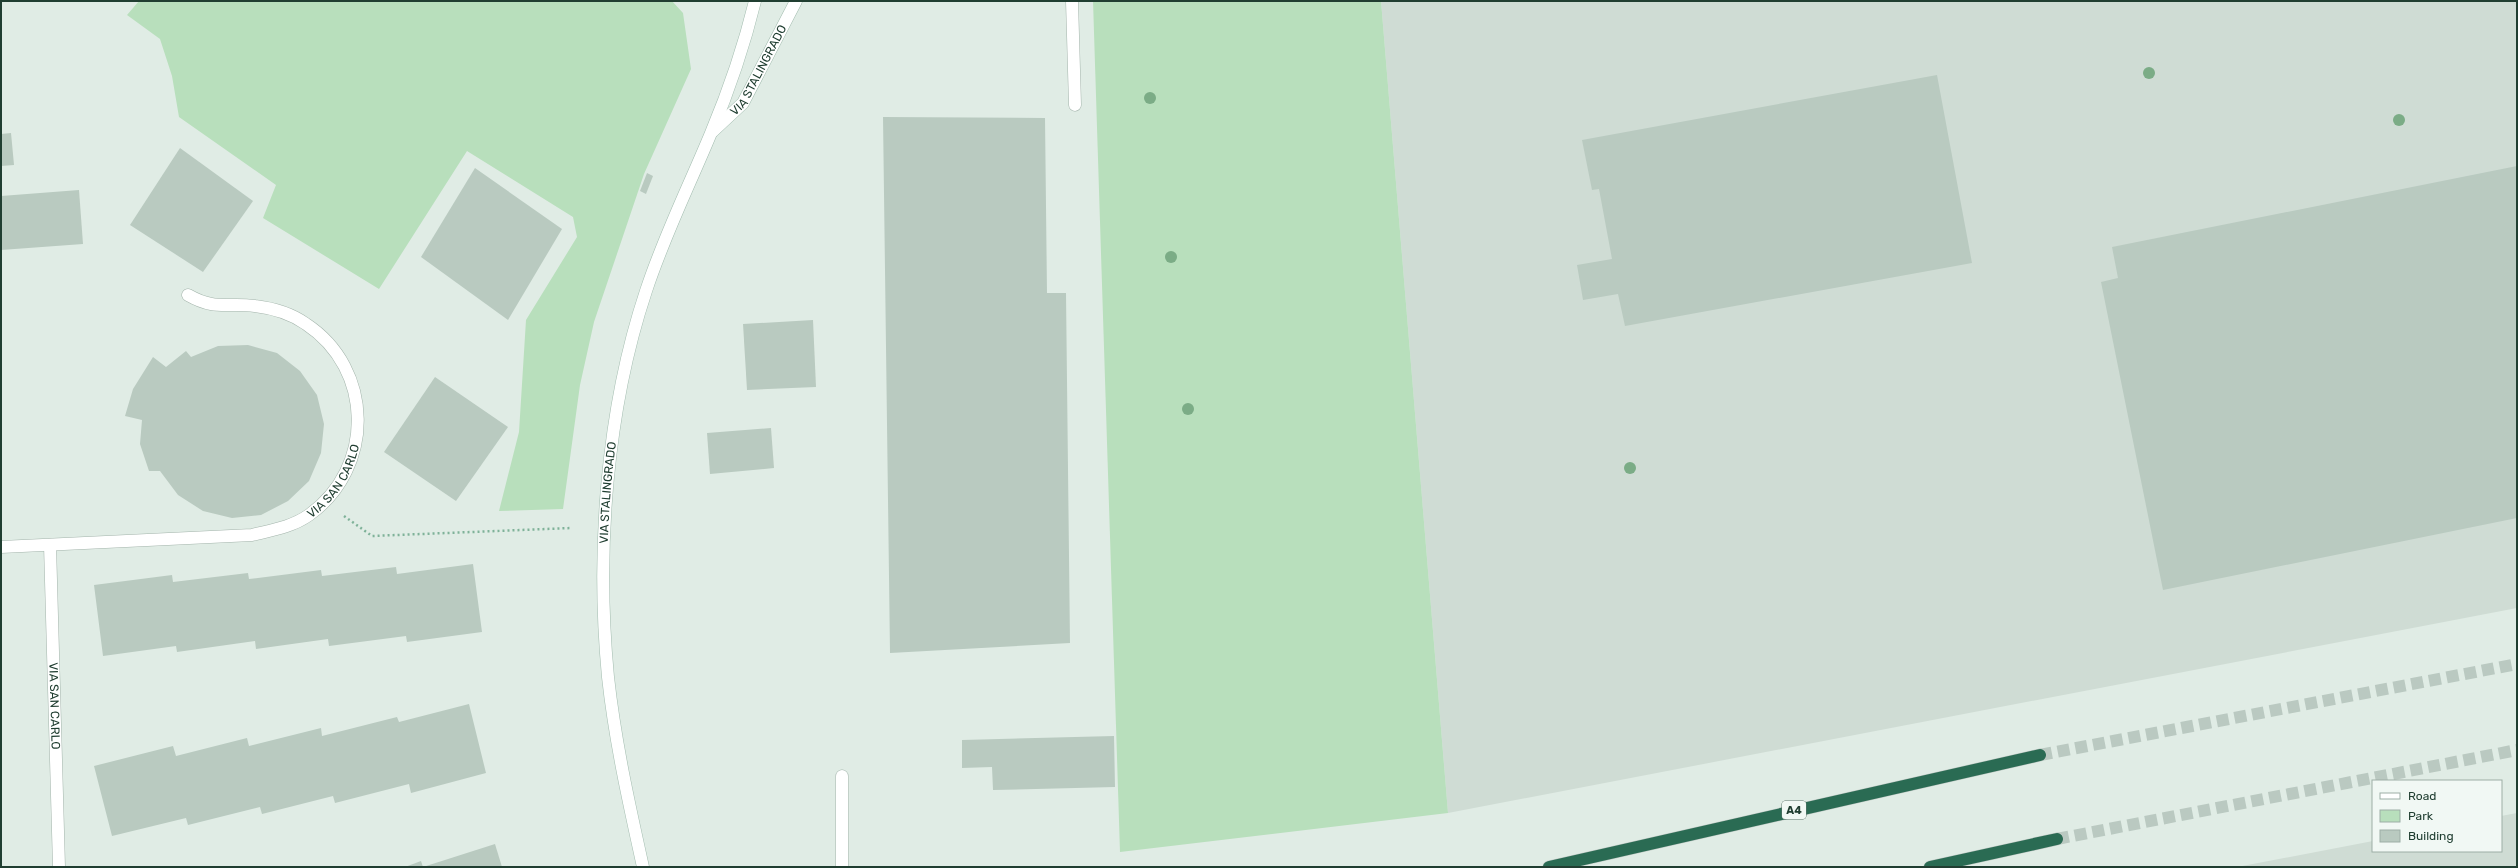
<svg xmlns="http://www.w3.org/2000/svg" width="2518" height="868" viewBox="0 0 2518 868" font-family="Rubik,sans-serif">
<rect width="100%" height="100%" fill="#e0ece5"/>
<g fill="#cfdcd4">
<path d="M1381 1H2517V608L1448 813Z"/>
<path d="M2517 813V867H2237L2373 841V851H2501V816Z"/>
</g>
<g fill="#b8dfbc">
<path d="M139 1H672L683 13 691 69 644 174 594 322 580 385 563 509 499 511 519 432 526 320 577 237 573 217 467 151 379 289 263 218 276 185 179 117 172 76 160 39 127 15Z"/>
<path d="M1093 1H1381L1448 813 1120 852Z"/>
</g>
<g fill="#b9cac0">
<path d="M1937 75 1972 263 1625 326 1618 294 1583 300 1577 265 1612 259 1599 189 1592 190 1582 140Z"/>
<path d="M883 117 1045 118 1047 293H1066L1070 643 890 653Z"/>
<path d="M11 133 14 165 1 166V134Z"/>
<path d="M180 148 253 201 203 272 130 225Z"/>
<path d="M2517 166V518L2163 590 2101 282 2118 278 2112 247Z"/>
<path d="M475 168 562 229 508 320 421 257Z"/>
<path d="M647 173 653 176 646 194 640 191Z"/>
<path d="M79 190 83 244 1 250V196Z"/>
<path d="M813 320 816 387 747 390 743 324Z"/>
<path d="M248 345 277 353 300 371 317 395 324 424 321 453 309 481 288 501 261 515 232 518 203 511 178 495 160 471H149L140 444 142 420 125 416 133 389 153 357 166 367 186 351 191 357 218 346Z"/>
<path d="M435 377 508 427 456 501 384 452Z"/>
<path d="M771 428 774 468 710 474 707 433Z"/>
<path d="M473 564 482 632 407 642 406 636 329 646 328 639 256 649 255 641 177 652 176 646 103 656 94 585 172 575 173 582 248 573 249 579 321 570 322 576 396 567 397 574Z"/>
<path d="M469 704 486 773 411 793 409 784 335 803 333 796 262 814 260 807 188 825 186 818 112 836 94 766 173 746 176 756 247 738 249 746 321 728 322 736 397 717 399 722Z"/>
<path d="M1114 736 1115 787 993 790 992 767 962 768V740Z"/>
<path d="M495 844 502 867H423Z"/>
<path d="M421 861 423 867H405Z"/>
</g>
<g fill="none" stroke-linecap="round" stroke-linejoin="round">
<g stroke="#bac9c1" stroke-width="12" stroke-dasharray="12 6" stroke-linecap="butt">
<path d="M2040 755 2517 664"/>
<path d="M2057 839 2517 750"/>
</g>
<g stroke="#a3b4ab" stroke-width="13">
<g id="lane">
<path d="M1072 1 1075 105"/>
<path d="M842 776V867"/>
</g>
</g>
<g stroke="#a3b4ab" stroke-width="13">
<g id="street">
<path id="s1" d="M50 545 59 867"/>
<path id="s2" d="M1 547 252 535C272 530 292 527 309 515 375 468 374 369 306 324 292 314 272 308 255 306 227 302 216 311 188 295"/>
</g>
</g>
<g stroke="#a1bbae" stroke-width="13">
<g id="secondary">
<path id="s3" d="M713 131 743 103 796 1"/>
<path id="s4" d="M643 867C629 804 615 741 608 677 596 552 606 411 646 291 664 236 689 186 711 133 729 90 744 46 755 1"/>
</g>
</g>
<g stroke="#c1c9c5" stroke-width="13">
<g id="highway">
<path d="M1549 867 2040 755"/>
<path d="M1930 867 2057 839"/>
</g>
</g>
<path stroke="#7fb299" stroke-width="2.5" stroke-dasharray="2 3" stroke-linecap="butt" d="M344 516 372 536 571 528"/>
<use href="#lane" stroke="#fff" stroke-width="12"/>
<use href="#street" stroke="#fff" stroke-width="12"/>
<use href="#secondary" stroke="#fff" stroke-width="12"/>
<use href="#highway" stroke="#2a6b53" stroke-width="12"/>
</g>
<g fill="#7bac86">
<circle cx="2149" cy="73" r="6"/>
<circle cx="1150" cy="98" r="6"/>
<circle cx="2399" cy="120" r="6"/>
<circle cx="1171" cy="257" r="6"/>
<circle cx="1188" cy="409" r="6"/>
<circle cx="1630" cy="468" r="6"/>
</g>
<g text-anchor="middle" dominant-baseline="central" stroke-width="3.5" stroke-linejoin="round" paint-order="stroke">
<rect fill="#f1f8f4" stroke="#5f766c" stroke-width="1" x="1782" y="801" width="24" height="18" rx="3"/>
<g font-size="11" font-weight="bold" fill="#203e31">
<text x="1794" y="810">A4</text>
</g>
<g font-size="12" fill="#203e31" stroke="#f1f8f4">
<text stroke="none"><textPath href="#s3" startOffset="77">VIA STALINGRADO</textPath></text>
<text stroke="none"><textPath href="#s2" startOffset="355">VIA SAN CARLO</textPath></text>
<text stroke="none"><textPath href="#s4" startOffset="378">VIA STALINGRADO</textPath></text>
<text stroke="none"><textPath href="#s1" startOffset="161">VIA SAN CARLO</textPath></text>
</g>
</g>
<rect width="2518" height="868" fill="none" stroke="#203e31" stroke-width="4"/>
<rect x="2372" y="780" width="130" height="72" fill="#f1f8f4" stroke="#9daea6"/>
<rect x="2380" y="793" width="20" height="6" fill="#ffffff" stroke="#9daea6"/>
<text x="2408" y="800" font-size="12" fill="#203e31">Road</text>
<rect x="2380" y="810" width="20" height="12" fill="#b8dfbc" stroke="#9daea6"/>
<text x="2408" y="820" font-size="12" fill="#203e31">Park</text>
<rect x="2380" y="830" width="20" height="12" fill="#b9cac0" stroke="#9daea6"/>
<text x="2408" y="840" font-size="12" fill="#203e31">Building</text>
</svg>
